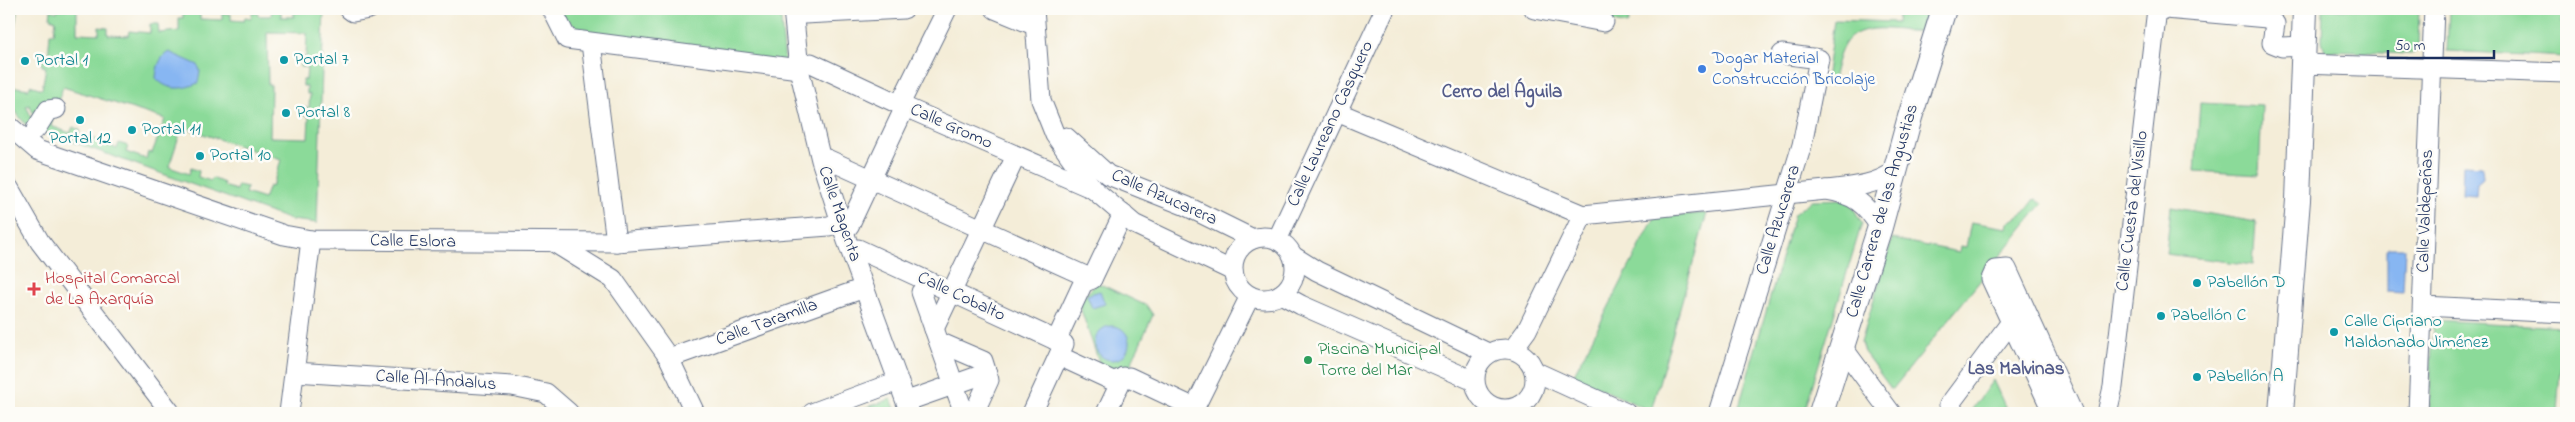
<svg xmlns="http://www.w3.org/2000/svg" width="2575" height="422" viewBox="0 0 2575 422" font-family="'Indie Flower',sans-serif">
<rect width="100%" height="100%" fill="#fdfcf7"/>
<filter id="ink" filterUnits="userSpaceOnUse"><feTurbulence type="fractalNoise" baseFrequency=".02" numOctaves="2"/><feDisplacementMap in="SourceGraphic" scale="10" xChannelSelector="R" yChannelSelector="G"/><feConvolveMatrix kernelMatrix="1 2 1 2 8 2 1 2 1" color-interpolation-filters="sRGB"/></filter>
<filter id="wash" filterUnits="userSpaceOnUse"><feTurbulence type="fractalNoise" baseFrequency=".0096" numOctaves="4" result="noise"/><feDisplacementMap in="SourceGraphic" scale="20" xChannelSelector="R" yChannelSelector="G"/><feGaussianBlur stdDeviation="1.12" result="paint"/><feColorMatrix in="noise" values="0 0 0 0 0 0 0 0 0 0 0 0 0 0 0 0 0 1.4 0 .05"/><feComposite in="paint" operator="in"/></filter>
<g filter="url(#wash)">
<rect width="100%" height="100%" fill="#f4edd8"/>
<g fill="#8bda99" stroke="#53847c" fill-rule="evenodd">
<path d="M11 9H18L9 57Z"/>
<path d="M58 9H77V33L99 34V27L108 28V35L128 36 129 31 150 33V24H158L159 33 179 31V18H183V9H200V19L222 20V13L231 14V20L244 21 245 17 251 18 252 13H258V16H271L272 10H281V17H294V12H300V9H324L317 223 291 220 26 125C14 111 9 102 9 83L16 87 29 89 30 85 42 89 46 67 42 66V59H48L50 33H54L56 20 50 18 51 10 57 12ZM267 32 307 33 306 57 300 58V67H307L306 80H303V86H307V94H310L309 108H303V115L309 116 308 138 270 137 271 85H268ZM63 87 165 119 152 153 148 152 146 159 126 152 128 146 119 143 117 149 93 138 91 141 79 136 80 130 73 127 70 133 51 126 54 114H47L41 125 34 122 26 106 29 105 38 122 49 105 57 104ZM182 127 281 160 272 187 269 186 264 199 245 193 247 187 238 185 236 190 224 186V183L212 178 211 181 198 177 199 171 191 168 189 174 169 167Z"/>
<path d="M558 9H780L785 63 582 38 569 29Z"/>
<path d="M1552 9H1632L1627 25Z"/>
<path d="M1899 9H1917L1926 14 1921 32C1897 31 1859 20 1844 45 1837 57 1835 74 1831 87L1826 80 1834 20 1897 22Z"/>
<path d="M2323 9H2419L2418 50 2412 54 2325 51 2322 41Z"/>
<path d="M2449 9H2566V16L2561 21 2566 26V57L2447 51Z"/>
<path d="M2200 103 2262 106 2259 175 2195 171Z"/>
<path d="M1848 199 1862 223 1804 413H1737L1794 214 1812 200Z"/>
<path d="M2035 199 2043 203 1892 390 1864 352 1861 342 1892 239 1959 252 1960 246 1966 247 1971 222 2007 228 2008 223 2025 212Z"/>
<path d="M2171 207 2256 222 2253 265 2166 254Z"/>
<path d="M1707 213 1651 411 1573 376 1655 217Z"/>
<path d="M1098 283 1147 306 1153 315 1129 368 1112 375 1102 371 1078 301Z"/>
<path d="M2433 320 2563 327 2557 413H2429Z"/>
<path d="M1993 380 2008 413H1971L1970 412Z"/>
<path d="M891 399 897 413H850Z"/>
</g>
<g fill="#87b6f2" stroke="#5172a8">
<path d="M169 52 198 65 200 71 198 83C183 90 167 91 156 78 157 68 159 57 169 52Z"/>
<path d="M2463 165 2482 166 2483 178 2477 183 2476 196 2462 195Z"/>
<path d="M2387 248H2405L2403 292 2387 291Z"/>
<path d="M1100 291 1105 304 1092 308 1087 295Z"/>
<circle cx="1112" cy="343" r="17"/>
</g>
</g>
<g filter="url(#ink)">
<g fill="none" stroke-linecap="round" stroke-linejoin="round">
<g stroke="#677289" stroke-width="21">
<g id="minor">
<path d="M349 9 353 12 369 9"/>
<path d="M552 9 567 39 799 69"/>
<path d="M793 9 799 69 821 160 847 241 910 413"/>
<path d="M995 9 1034 25"/>
<path d="M1034 9 1041 100 1055 135 1093 189 1134 224 1233 271"/>
<path d="M1534 9 1604 22"/>
<path d="M2166 9 2267 18 2275 24 2272 43 2282 47 2304 46"/>
<path d="M804 14 904 9"/>
<path d="M591 43 616 242"/>
<path d="M811 63 905 107 1093 189"/>
<path d="M2303 64 2566 73"/>
<path d="M900 104 947 9"/>
<path d="M1337 112 1583 215 1826 190"/>
<path d="M9 126 37 150 284 235 311 240 616 242 829 226 840 222"/>
<path d="M36 129 48 110 56 109"/>
<path d="M1066 137 1108 175 1186 206 1253 239"/>
<path d="M827 159 1092 279"/>
<path d="M9 188 40 242 171 413"/>
<path d="M849 226 905 107"/>
<path d="M1880 227C1865 203 1855 195 1826 190 1852 187 1875 186 1897 170"/>
<circle cx="1264" cy="268" r="31"/>
<path d="M1277 240 1385 9"/>
<path d="M555 243 613 279 669 358 695 413"/>
<path d="M858 249 1064 344 1032 413"/>
<path d="M1293 256 1317 271 1488 353"/>
<path d="M921 292 964 413"/>
<path d="M1281 294 1301 305 1474 381"/>
<path d="M2423 306 2566 313"/>
<path d="M934 329 1016 156"/>
<path d="M1056 341 1083 283 1092 279 1123 214"/>
<path d="M939 342 983 361 989 380 974 413"/>
<path d="M1843 348 1891 413"/>
<circle cx="1505" cy="379" r="30"/>
<path d="M1513 349 1527 330 1583 215"/>
<path d="M1059 356 1113 381 1129 377 1195 408"/>
<path d="M669 358 864 288"/>
<path d="M1534 371 1626 413"/>
<path d="M295 372 512 386 546 393 569 413"/>
<path d="M913 399 987 373"/>
<path d="M289 413 311 240"/>
<path d="M812 413 898 381"/>
<path d="M1106 413 1123 377"/>
<path d="M1192 413 1250 296"/>
<path d="M1719 413 1802 145 1819 59 1782 54"/>
<path d="M1955 413 1949 405 2011 322"/>
<path d="M2053 413 1991 279 1995 270 2007 269 2073 413"/>
<path d="M2107 413 2113 387 2157 9"/>
<path d="M2418 413 2434 9"/>
</g>
</g>
<g stroke="#677289" stroke-width="26">
<g id="major">
<path d="M1821 413 1880 227 1910 117 1944 9"/>
<path d="M2281 413 2298 200 2305 9"/>
</g>
</g>
<use href="#minor" stroke="#fff" stroke-width="19"/>
<use href="#major" stroke="#fff" stroke-width="24"/>
</g>
</g>
<g fill="#0f9aa8" stroke="#fdfcf7" stroke-width="2">
<circle cx="284" cy="60" r="5"/>
<circle cx="25" cy="61" r="5"/>
<circle cx="286" cy="113" r="5"/>
<circle cx="80" cy="120" r="5"/>
<circle cx="132" cy="130" r="5"/>
<circle cx="200" cy="156" r="5"/>
<circle cx="2197" cy="283" r="5"/>
<circle cx="2161" cy="316" r="5"/>
<circle cx="2334" cy="332" r="5"/>
<circle cx="2197" cy="377" r="5"/>
</g>
<circle fill="#3f7fe0" stroke="#fdfcf7" stroke-width="2" cx="1702" cy="69" r="5"/>
<path fill="#e0444e" stroke="#fdfcf7" stroke-width="2" d="M31.5 281.5h5v5h5v5h-5v5h-5v-5h-5v-5h5z"/>
<circle fill="#2e9e5b" stroke="#fdfcf7" stroke-width="2" cx="1308" cy="360" r="5"/>
<g text-anchor="middle" dominant-baseline="central" stroke-width="5" stroke-linejoin="round" paint-order="stroke">
<g font-size="18" fill="#366cbe" stroke="#fdfcf7" text-anchor="start">
<text x="1712" y="59">Dogar Material<tspan x="1712" dy="21">Construcción Bricolaje</tspan></text>
</g>
<g font-size="18" fill="#0d838f" stroke="#fdfcf7" text-anchor="start">
<text x="294" y="60">Portal 7</text>
<text x="35" y="61">Portal 1</text>
<text x="296" y="113">Portal 8</text>
<text x="142" y="130">Portal 11</text>
<text x="80" y="139" text-anchor="middle">Portal 12</text>
<text x="210" y="156">Portal 10</text>
<text x="2207" y="283">Pabellón D</text>
<text x="2171" y="316">Pabellón C</text>
<text x="2344" y="322">Calle Cipriano<tspan x="2344" dy="21">Maldonado Jiménez</tspan></text>
<text x="2207" y="377">Pabellón A</text>
</g>
<g font-size="18" fill="#1b2f5e" stroke="#fdfcf7">
<text transform="translate(1331 124) rotate(-65)">Calle Laureano Casquero</text>
<text transform="translate(951 127) rotate(24)">Calle Gromo</text>
<text transform="translate(1164 198) rotate(24)">Calle Azucarera</text>
<text transform="translate(1883 211) rotate(-74)">Calle Carrera de las Angustias</text>
<text transform="translate(2133 211) rotate(-83)">Calle Cuesta del Visillo</text>
<text transform="translate(2426 211) rotate(-88)">Calle Valdepeñas</text>
<text transform="translate(839 214) rotate(71)">Calle Magenta</text>
<text transform="translate(1779 220) rotate(-73)">Calle Azucarera</text>
<text transform="translate(413 242) rotate(1)">Calle Eslora</text>
<text transform="translate(961 297) rotate(25)">Calle Cobalto</text>
<text transform="translate(767 323) rotate(-20)">Calle Taramilla</text>
<text transform="translate(436 381) rotate(4)">Calle Al-Ándalus</text>
</g>
<g font-size="18" fill="#be3a42" stroke="#fdfcf7" text-anchor="start">
<text x="45" y="279">Hospital Comarcal<tspan x="45" dy="21">de La Axarquía</tspan></text>
</g>
<g font-size="18" fill="#27864d" stroke="#fdfcf7" text-anchor="start">
<text x="1318" y="350">Piscina Municipal<tspan x="1318" dy="21">Torre del Mar</tspan></text>
</g>
<g font-size="19" font-weight="bold" fill="#545c8a" stroke="#fdfcf7">
<text x="1502" y="92">Cerro del Águila</text>
<text x="2016" y="369">Las Malvinas</text>
</g>
</g>
<rect width="2575" height="422" fill="none" stroke="#fdfcf7" stroke-width="30"/>
<path d="M2388 50v8h106v-8" fill="none" stroke="#1b2f5e" stroke-width="2.5"/>
<text x="2395" y="50" font-size="15" fill="#1b2f5e" stroke="#fdfcf7" stroke-width="4" paint-order="stroke">50 m</text>
</svg>
